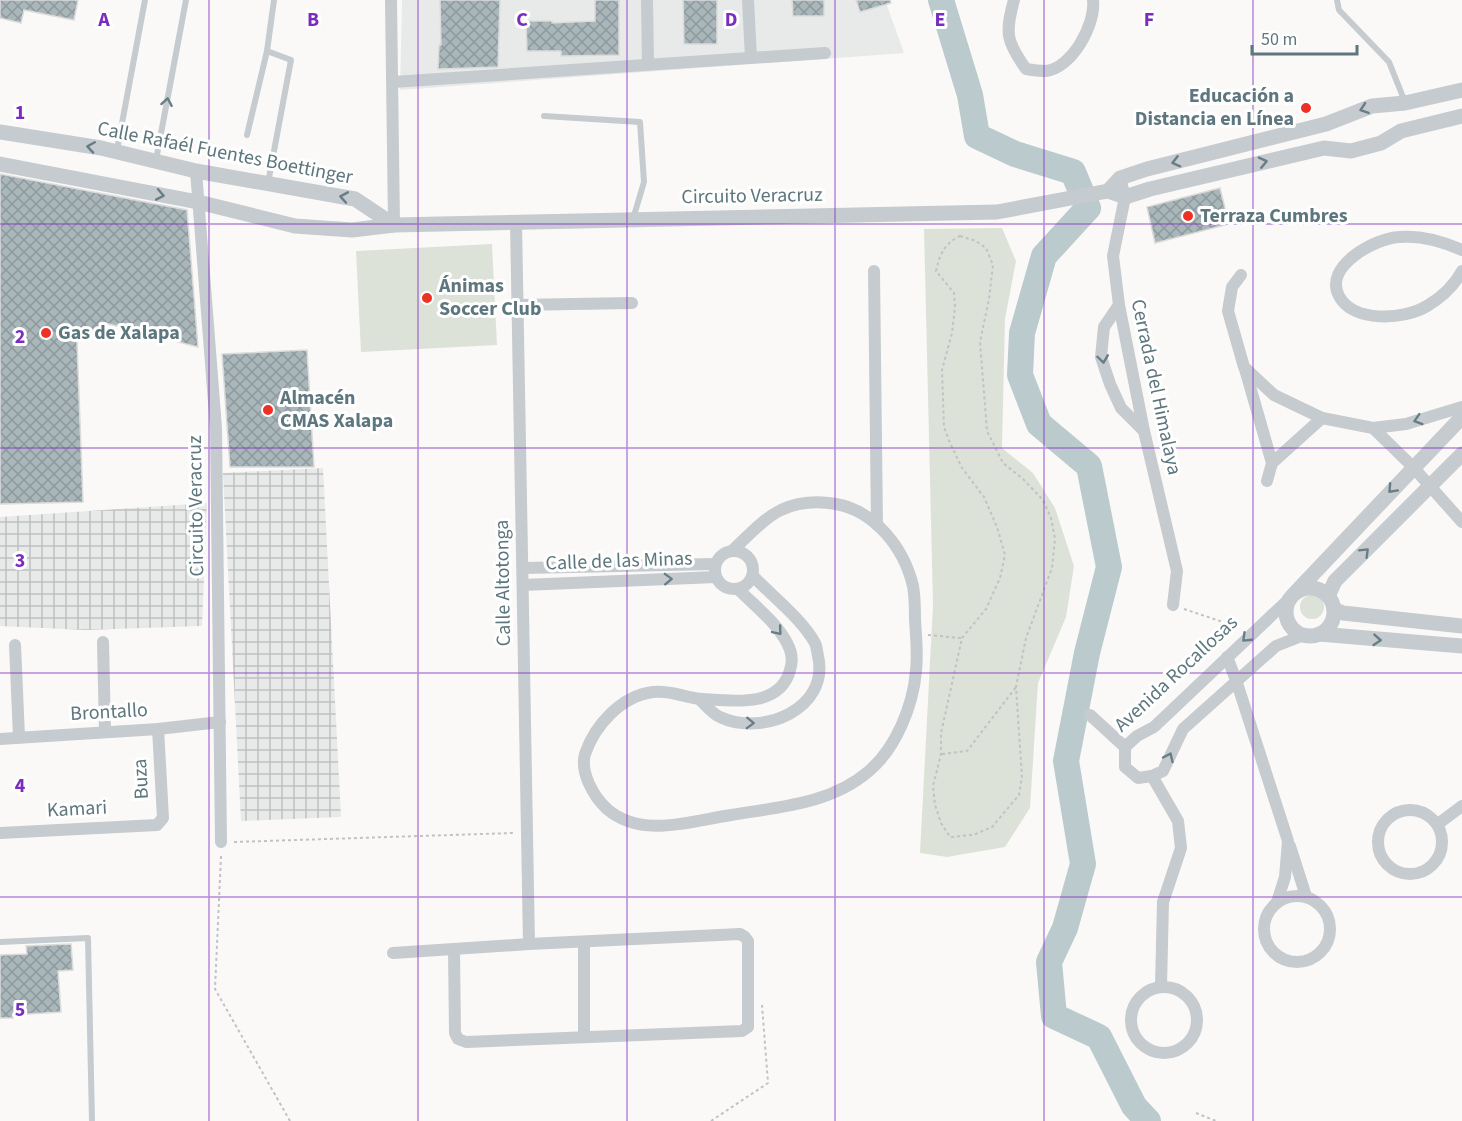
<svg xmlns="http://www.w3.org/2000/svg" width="1462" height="1121" viewBox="0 0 1462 1121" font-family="'Source Sans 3',sans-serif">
<defs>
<pattern id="industrial-grid" width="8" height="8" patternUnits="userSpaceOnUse" patternTransform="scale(1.5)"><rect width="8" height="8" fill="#e8e9e9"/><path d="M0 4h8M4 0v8" fill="none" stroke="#bfc1c2"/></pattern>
<pattern id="building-cross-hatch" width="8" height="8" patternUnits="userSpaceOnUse" patternTransform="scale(1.5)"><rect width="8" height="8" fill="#a9b6ba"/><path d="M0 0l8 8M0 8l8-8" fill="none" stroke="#8d999c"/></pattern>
</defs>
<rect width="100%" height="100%" fill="#faf9f8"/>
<path fill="#e8e9e9" d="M402 0H885L904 53 400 90Z"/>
<g fill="url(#industrial-grid)">
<path d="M323 468 341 817 241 821 223 473Z"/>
<path d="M207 503 202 626 85 630 0 626V517Z"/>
</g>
<g fill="#dde2d8">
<path d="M1002 228 1016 261 1005 319 1002 448 1033 473 1055 508 1074 566 1066 617 1038 683 1030 808 1005 847 947 857 920 853 933 605 924 229Z"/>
<path d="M492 244 497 345 361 352 356 251Z"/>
<circle cx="1312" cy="607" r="12"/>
</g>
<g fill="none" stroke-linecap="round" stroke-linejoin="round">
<path stroke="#bbcbcd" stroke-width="26" d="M941 0 970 95 977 136 1015 154 1073 172 1088 208 1044 256 1022 333 1020 375 1039 424 1089 466 1109 567 1087 653 1066 761 1083 864 1065 928 1049 962 1054 1016 1099 1037 1134 1106 1148 1121"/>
</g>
<g fill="url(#building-cross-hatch)" stroke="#dcdbda" stroke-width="1.5">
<path d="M0 0H78L74 20 24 10 21 23 0 18Z"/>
<path d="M440 0H500L498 67 438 69 439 45H441Z"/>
<path d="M595 0H619V55L561 56V51H527L526 21H552V23L595 21Z"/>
<path d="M683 0H717V44H684Z"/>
<path d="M792 0H824V16H793Z"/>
<path d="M856 0H890L891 3 860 12Z"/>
<path d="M0 174 187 210 198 347 105 323 77 342 83 502 0 504Z"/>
<path d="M1220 188 1229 224 1155 243 1147 207Z"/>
<path d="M307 350 314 467H230L222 354Z"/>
<path d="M71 944 73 970 58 971 61 1012 13 1015V1018H0V955L27 954 26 946Z"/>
</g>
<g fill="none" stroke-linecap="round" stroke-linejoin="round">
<g stroke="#bfc3c5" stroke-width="2" stroke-dasharray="3 3" stroke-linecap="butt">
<path d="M960 236 976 241 986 248 993 265 989 299 980 342 987 431 1003 463 1023 479 1043 500 1051 518 1055 539 1052 568 1026 638 1016 687 1022 777 1019 795 992 827 973 835 950 837 941 823 935 805 933 786 941 754V733L962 638 986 609 1000 578 1005 555 997 527 984 497 962 468 950 443 944 427 942 370 952 333 955 307 954 293 936 271C940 254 944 244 960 236Z"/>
<path d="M1184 609 1241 628"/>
<path d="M928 635 961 638"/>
<path d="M942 754 967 751 1016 687"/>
<path d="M234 842 513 833"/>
<path d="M221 856 215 989 290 1121"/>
<path d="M1196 1113 1216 1121"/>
<path d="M711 1121 768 1083 762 1005"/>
</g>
<g stroke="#c5cbce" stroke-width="6">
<path d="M1337 0 1339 10 1389 62 1405 102"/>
<path d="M544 116 640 122 644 182 633 219"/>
<path d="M247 135 267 51"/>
<path d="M117 150 145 0"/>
<path d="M156 160 186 0"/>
<path d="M268 183 291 60 267 51 274 0"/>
<path d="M0 942 88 938 92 1121"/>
</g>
<g stroke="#c5cbce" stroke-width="12">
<path d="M391 0 394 225"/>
<path d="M647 0 648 64"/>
<path d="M748 0 751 58"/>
<path d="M1014 0C1005 33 1006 41 1026 69 1032 70 1040 71 1046 71 1072 68 1096 24 1093 0"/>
<path d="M393 82 825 53"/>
<path d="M196 171 216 428 221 842"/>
<path d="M1120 178 1125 197 1113 256 1119 305 1144 431 1177 571 1173 605"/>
<path d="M516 222 529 944"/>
<path d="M1462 250C1442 241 1421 235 1399 237 1376 238 1323 266 1339 296 1353 323 1404 320 1427 306 1442 297 1454 286 1462 271"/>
<path d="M874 271 877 525"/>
<path d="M1241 275 1232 287 1228 311 1244 367 1274 395 1322 418 1373 428 1406 424 1462 407"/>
<path d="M517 305 632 303"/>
<path d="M1119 305 1104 327 1101 357 1110 384 1121 408 1143 430"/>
<path d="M1245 369 1272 463"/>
<path d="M1373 428 1413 467 1462 522"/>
<path d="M1267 481 1272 463 1322 418"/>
<path d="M733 550C748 536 763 519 781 510 798 502 818 501 836 504 875 511 904 548 913 586 915 597 915 609 915 620 916 636 918 654 916 671 913 706 896 748 869 771 831 804 779 807 731 815 691 821 642 839 607 809 593 796 580 772 585 754 595 725 621 696 653 692 672 690 685 698 703 699 733 701 780 708 790 670 793 661 792 652 787 643 777 623 754 605 738 589"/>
<circle cx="734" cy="570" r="19"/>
<path d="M523 568 715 564"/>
<path d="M523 585 716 577"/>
<path d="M1289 599 1154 727 1137 736 1125 747V767L1138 778 1152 776 1163 771 1183 729 1276 646 1304 635"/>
<path d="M103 642 105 731"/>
<path d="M15 645 19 737"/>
<path d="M1227 657 1236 680 1288 841 1285 877 1277 902"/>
<path d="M699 699C706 705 712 714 720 717 762 737 830 709 818 656 817 652 817 647 815 643 802 619 772 596 753 576"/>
<path d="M1090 715 1125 747"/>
<path d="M0 739 158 729 220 722"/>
<path d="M1152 776 1178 821 1181 848 1163 902 1161 986"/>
<circle cx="1410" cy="842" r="32"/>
<path d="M1438 824 1462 806"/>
<path d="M0 833 157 825 163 818 158 729"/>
<path d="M1290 846 1306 896"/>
<circle cx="1297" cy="929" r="33"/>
<path d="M393 953 529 944 740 934 745 937 748 941V1027L742 1031 466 1042 458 1039 455 1033 454 949"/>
<circle cx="1164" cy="1020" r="33"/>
<path d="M584 1036V942"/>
</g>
<g stroke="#c5cbce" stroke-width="15">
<path d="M0 132 101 148 196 171 355 199 394 225"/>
<path d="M0 164 198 202 295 226 352 230 394 225 997 212 1108 191 1125 197 1150 189 1324 148 1351 151 1381 143 1401 131 1462 116"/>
<path d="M1108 191 1120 178 1147 169 1326 124 1372 106 1405 103 1462 90"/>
<circle cx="1310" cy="612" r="24"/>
<path d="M1296 592 1462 417"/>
<path d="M1328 596 1335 581 1462 454"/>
<path d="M1334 609 1343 613 1462 626"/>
<path d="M1319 634 1462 646"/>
</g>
</g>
<defs><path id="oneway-chevron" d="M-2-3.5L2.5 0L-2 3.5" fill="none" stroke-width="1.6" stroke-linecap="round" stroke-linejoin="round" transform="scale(1.5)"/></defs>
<g stroke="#687e86">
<use href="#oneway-chevron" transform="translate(167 102) rotate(-80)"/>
<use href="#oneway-chevron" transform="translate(1364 109) rotate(161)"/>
<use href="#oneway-chevron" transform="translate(91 147) rotate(-171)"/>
<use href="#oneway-chevron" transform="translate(1176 162) rotate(166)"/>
<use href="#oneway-chevron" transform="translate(1263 162) rotate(-13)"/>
<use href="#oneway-chevron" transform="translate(160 195) rotate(11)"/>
<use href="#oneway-chevron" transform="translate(344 197) rotate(-170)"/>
<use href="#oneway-chevron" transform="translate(1103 359) rotate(82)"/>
<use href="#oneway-chevron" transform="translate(1418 420) rotate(163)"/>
<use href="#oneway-chevron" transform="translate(1392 489) rotate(133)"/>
<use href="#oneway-chevron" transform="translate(1365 552) rotate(-45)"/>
<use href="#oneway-chevron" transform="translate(668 579) rotate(-2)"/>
<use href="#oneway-chevron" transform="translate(778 631) rotate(50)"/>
<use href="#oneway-chevron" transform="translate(1246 638) rotate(136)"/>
<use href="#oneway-chevron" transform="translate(1377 640) rotate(4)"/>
<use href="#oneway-chevron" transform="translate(750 723) rotate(2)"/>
<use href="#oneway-chevron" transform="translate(1169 757) rotate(-65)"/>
</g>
<path fill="none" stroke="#7b2cbf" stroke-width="1.5" stroke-opacity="0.55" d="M209 0V1121M418 0V1121M627 0V1121M835 0V1121M1044 0V1121M1253 0V1121M0 224H1462M0 448H1462M0 673H1462M0 897H1462"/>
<g fill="#ed3124" stroke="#fff" stroke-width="2">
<circle cx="1306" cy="108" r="6"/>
<circle cx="1188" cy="216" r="6"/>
<circle cx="427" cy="298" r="6"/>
<circle cx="46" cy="333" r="6"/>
<circle cx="268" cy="410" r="6"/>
</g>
<g text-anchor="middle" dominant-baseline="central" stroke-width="6" stroke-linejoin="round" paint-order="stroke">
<g font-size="20" font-weight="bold" fill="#5e767e" stroke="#fff" text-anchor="start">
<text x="1294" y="96" text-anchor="end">Educación a<tspan x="1294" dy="23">Distancia en Línea</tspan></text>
<text x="1200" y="216">Terraza Cumbres</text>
<text x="439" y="286">Ánimas<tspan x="439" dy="23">Soccer Club</tspan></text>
<text x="58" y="333">Gas de Xalapa</text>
<text x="280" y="398">Almacén<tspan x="280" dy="23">CMAS Xalapa</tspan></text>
</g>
<g font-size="20" fill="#5e767e" stroke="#fff">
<text transform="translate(225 153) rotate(11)">Calle Rafaél Fuentes Boettinger</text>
<text transform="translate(752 196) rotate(-1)">Circuito Veracruz</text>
<text transform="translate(1156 387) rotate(78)">Cerrada del Himalaya</text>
<text transform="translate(196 506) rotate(-91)">Circuito Veracruz</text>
<text transform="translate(619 561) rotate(-2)">Calle de las Minas</text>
<text transform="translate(503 583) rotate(-91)">Calle Altotonga</text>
<text transform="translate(1176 674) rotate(-43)">Avenida Rocallosas</text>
<text transform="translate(109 712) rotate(-3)">Brontallo</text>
<text transform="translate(141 779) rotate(-93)">Buza</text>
<text transform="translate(77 809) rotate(-3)">Kamari</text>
</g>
</g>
<g font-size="20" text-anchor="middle" font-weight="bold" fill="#7b2cbf" stroke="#fff" stroke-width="6" stroke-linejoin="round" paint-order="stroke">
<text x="104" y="26">A</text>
<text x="313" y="26">B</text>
<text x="522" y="26">C</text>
<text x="731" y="26">D</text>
<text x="940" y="26">E</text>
<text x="1149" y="26">F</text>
<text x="20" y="119">1</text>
<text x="20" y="343">2</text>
<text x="20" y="567">3</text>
<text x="20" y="792">4</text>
<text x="20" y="1016">5</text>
</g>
<path d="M1252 45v9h105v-9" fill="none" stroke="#5e767e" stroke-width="3"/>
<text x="1261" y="45" font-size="18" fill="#5e767e" stroke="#ffffff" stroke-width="4.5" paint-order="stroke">50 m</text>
</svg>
